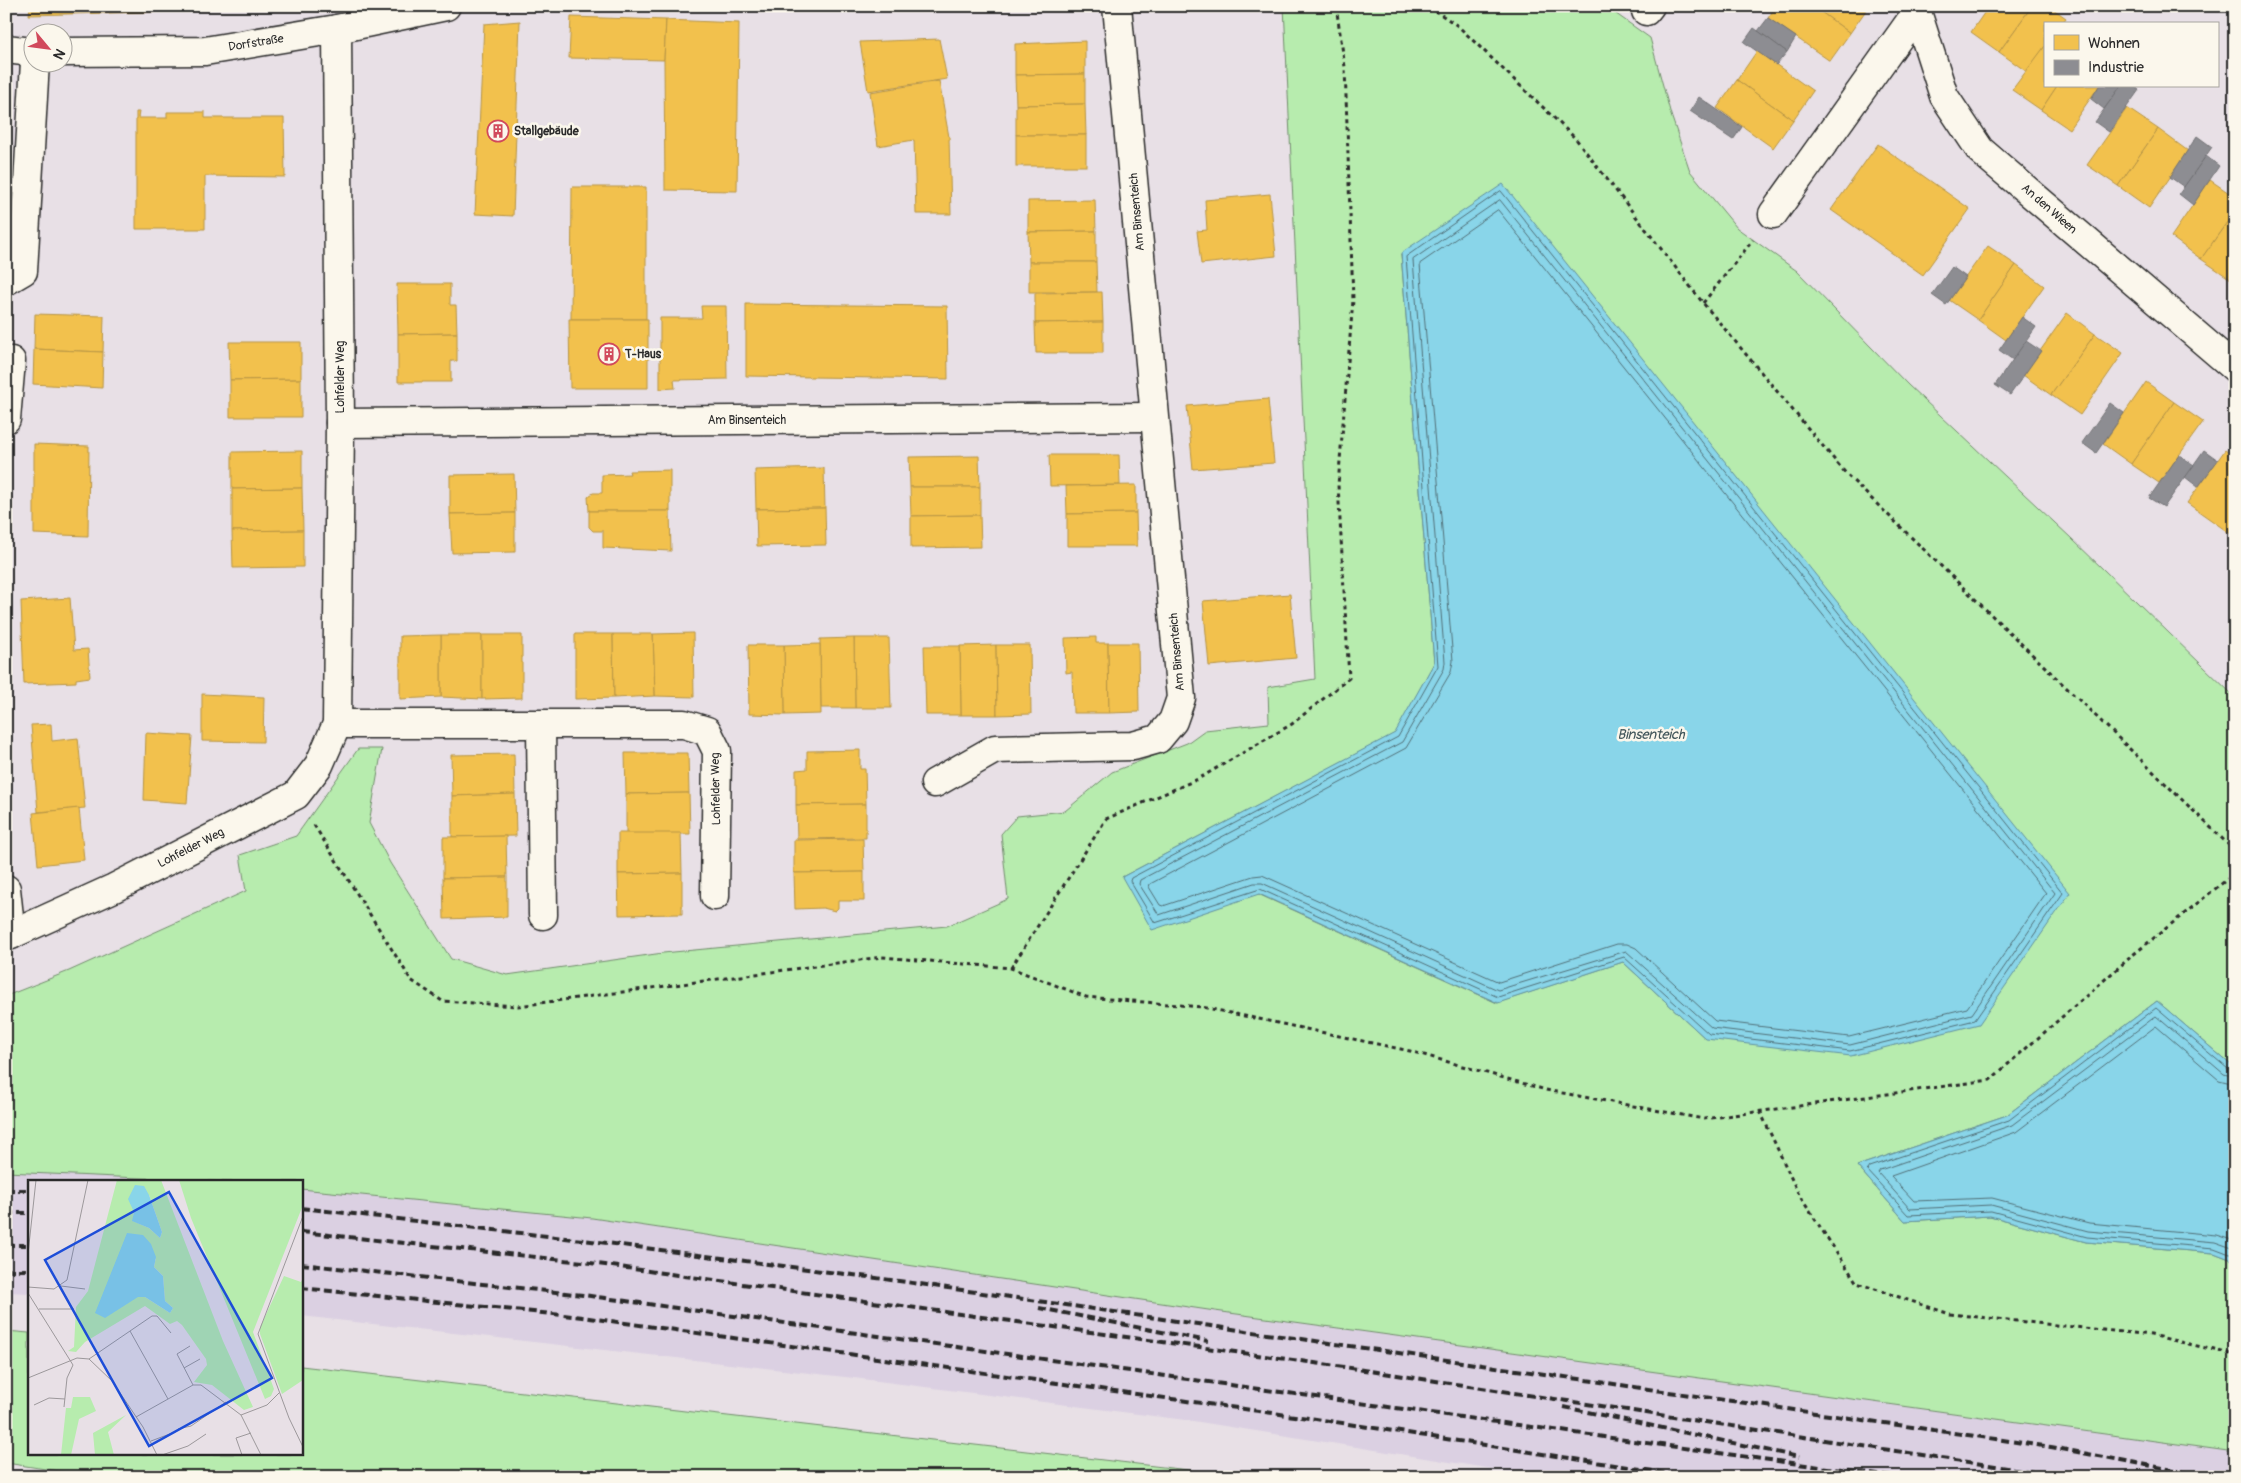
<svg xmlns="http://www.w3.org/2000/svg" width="2241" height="1483" viewBox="0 0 2241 1483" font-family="Pangolin,sans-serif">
<rect width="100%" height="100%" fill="#e8e0e6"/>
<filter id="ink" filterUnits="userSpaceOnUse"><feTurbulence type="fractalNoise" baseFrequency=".02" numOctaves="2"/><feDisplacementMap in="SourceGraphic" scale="10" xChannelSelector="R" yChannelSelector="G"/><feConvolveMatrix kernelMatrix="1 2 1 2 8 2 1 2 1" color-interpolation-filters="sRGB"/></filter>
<g filter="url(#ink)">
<g fill="#dbd0e2">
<path d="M6 1172 209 1180 228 1182H29V1293L6 1292Z"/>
<path d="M301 1189 592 1218 1215 1311 2235 1452V1477H1543L1193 1421 854 1378 301 1316Z"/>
</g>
<g fill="#b7ecae" stroke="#718c6c" fill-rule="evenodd">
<path d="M1284 6H1605L1650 38 1671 115 1690 171 1737 228 1797 271 1908 385 2071 538 2235 697V1066L2231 1065 2157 1001 2007 1115 1857 1166 1905 1221 1990 1216 2086 1242 2214 1253 2235 1261V1452L1215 1311 592 1218 301 1189V1182H228L6 1172V996L69 971 246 891 240 855 296 836 358 749H382L369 823 390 863 451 959 507 975 663 953 947 926 1008 899 1001 834 1017 816 1065 811 1112 772 1187 743 1205 730 1269 723 1268 687 1315 679ZM1401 254 1706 1039 1623 962 1497 1003 1258 894 1122 877 1396 733 1434 663Z"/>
<path d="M6 1331 29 1333V1454H301V1366L1248 1477H98L6 1463Z"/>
</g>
<g fill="#89d5e9" stroke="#63919d">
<path d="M1503 184 2070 893 1979 1024 1851 1056 1706 1039 1623 962 1498 1003 1259 894 1152 930 1122 877 1395 733 1434 663 1401 253Z"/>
<path d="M2157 1001 2231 1065 2235 1066V1261L2214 1253 2086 1242 1990 1216 1905 1221 1857 1166 2007 1115Z"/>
</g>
<g fill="#f2c14e" stroke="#b69444">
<path d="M30 6H184V11L29 15Z"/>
<path d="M1149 6H1179L1150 10Z"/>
<path d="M1776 6H1813L1850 33 1830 61 1768 18Z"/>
<path d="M1813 6H1869L1850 33Z"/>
<path d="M1989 6H2032L1999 52 1971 32Z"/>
<path d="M2032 6H2049L2066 18 2062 24H2045V46L2027 72 1999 52Z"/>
<path d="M571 17 666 20 664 60 569 58Z"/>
<path d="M666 20 739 23 737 191 665 190 664 60Z"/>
<path d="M520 21 513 216 475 214 484 24Z"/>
<path d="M939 39 947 79 868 91 860 42Z"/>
<path d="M1085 41V74L1015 75V44Z"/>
<path d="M2045 46V86H2057L2041 110 2012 90Z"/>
<path d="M1757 51 1813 91 1793 120 1737 80Z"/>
<path d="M1085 74V104L1016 105 1015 75Z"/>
<path d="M1737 80 1793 120 1773 148 1717 108Z"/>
<path d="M939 81 949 137 951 214H916L914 140 878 146 870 92Z"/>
<path d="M2057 86H2099L2069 129 2041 110Z"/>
<path d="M1085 104 1086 135H1016V105Z"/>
<path d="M2127 108 2158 129 2118 186 2087 165Z"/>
<path d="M136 112H139L138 118H167V112H205V118H284L285 177 205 176V229H136Z"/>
<path d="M2158 129 2188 151 2149 208 2118 186Z"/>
<rect x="1016" y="135" width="70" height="31"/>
<path d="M1878 144 1970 209 1923 275 1831 210Z"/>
<path d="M2210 180 2235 197V211L2201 259 2171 237Z"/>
<path d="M572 187H646V319H571Z"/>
<path d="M1270 194 1276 256 1201 264 1197 231 1207 230 1205 200Z"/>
<path d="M1095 200 1096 231 1028 232V201Z"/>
<path d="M2235 211V277L2232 280 2201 259Z"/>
<path d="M1096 231V262H1029L1028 232Z"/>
<path d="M1988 246 2016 265 1978 320 1949 300Z"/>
<path d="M1029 262H1096L1097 292H1029Z"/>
<path d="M2016 265 2044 286 2006 340 1978 320Z"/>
<path d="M397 284H450V305H456L457 333 398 334Z"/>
<path d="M1102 292 1103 322 1035 323V293Z"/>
<path d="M746 304 947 306 948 379 746 376Z"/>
<path d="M701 306H726L727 379 674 380 675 388 660 389V318H702Z"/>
<path d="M2067 313 2095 334 2051 395 2023 375Z"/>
<path d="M35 314 104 316 103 352 34 349Z"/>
<path d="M569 319H648V388H570Z"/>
<path d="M1103 322V353H1036L1035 323Z"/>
<path d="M457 333V361H451V382H398V334Z"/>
<path d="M2095 334 2123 353 2080 415 2051 395Z"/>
<path d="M229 342H301V379L230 380Z"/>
<path d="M34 349 103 352 102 388 33 384Z"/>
<path d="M301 379V417H230V380Z"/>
<path d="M2146 382 2174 402 2131 464 2103 444Z"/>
<path d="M1268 399 1274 463 1193 469 1187 406Z"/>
<path d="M2174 402 2203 422 2159 483 2131 464Z"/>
<path d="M34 444 89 446 88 536 34 534Z"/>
<path d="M2225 450 2235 457V537L2187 503Z"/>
<path d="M302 451V488L232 489V452Z"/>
<path d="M1049 455H1119L1120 485 1050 486Z"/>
<path d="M979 456 980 487H910L909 457Z"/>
<path d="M824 468 825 508 756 509 755 470Z"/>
<path d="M670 470V511H589L588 497 593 493H602V475L630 474 629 471Z"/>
<path d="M514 474 515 513 450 514V475Z"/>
<path d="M1136 485V513L1067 514 1066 486Z"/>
<path d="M910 487H980V515L911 516Z"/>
<path d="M302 488 303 530 232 531V489Z"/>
<path d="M825 508 826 545 757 546 756 509Z"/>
<path d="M589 511H670L671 551 603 548V531H593L589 527Z"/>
<path d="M515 513V552L452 553 450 514Z"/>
<path d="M1136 513 1137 546H1067V514Z"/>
<path d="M980 515 981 547 911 548V516Z"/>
<path d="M303 530V567L233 568 232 531Z"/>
<path d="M1290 594 1296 658 1209 666 1203 601Z"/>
<path d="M70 598 74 650 88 649 90 677 76 679V682L24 684 21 601Z"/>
<path d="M693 633 694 697 655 696 653 634Z"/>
<path d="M575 634H613L614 698 575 699Z"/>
<path d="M613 634H653L655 696 614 698Z"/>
<path d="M441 635H482V699L441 697Z"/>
<path d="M441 635V697L400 699V636Z"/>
<path d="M482 635H522V698L482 699Z"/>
<path d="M1096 637V643H1108L1109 713H1073L1072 672 1066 673 1065 638Z"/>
<path d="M854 638H889L891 708H855Z"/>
<path d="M854 638 855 708H821L820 639Z"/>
<path d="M1108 643H1138L1139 712 1109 713Z"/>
<path d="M820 644 821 714 785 715 784 645Z"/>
<path d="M748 645H784L785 715 749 714Z"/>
<path d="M996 645 997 715H961L960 646Z"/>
<path d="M996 645H1030L1031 714 997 715Z"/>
<path d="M924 646H960L961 715H926Z"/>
<path d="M202 694 264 697 263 742 202 741Z"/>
<path d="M51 724 52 741 78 738 85 808 38 812 31 725Z"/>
<path d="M146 733 192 736 187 803 144 800Z"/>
<path d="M860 750V769H865L866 804 796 805V770L807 769V751Z"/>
<path d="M625 753H688L689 793 626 794Z"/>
<path d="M514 754 515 794 452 796 451 755Z"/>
<path d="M689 793 690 834H626V794Z"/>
<path d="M515 794 516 836 452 837V796Z"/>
<path d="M866 804V838L797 839 796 805Z"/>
<path d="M79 808 84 860 38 865 33 813Z"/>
<path d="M618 833H681L682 873 618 874Z"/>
<path d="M506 836 507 877 443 878V837Z"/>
<path d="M863 839 864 872 794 873V840Z"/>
<path d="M864 872V901H838V908L835 911 823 908 795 909 794 873Z"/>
<path d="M682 873V914L619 915 618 874Z"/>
<path d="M507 877V917L444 919 443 878Z"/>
</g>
<g fill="#8d8d92" stroke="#707073">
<path d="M1768 18 1796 37 1787 52 1758 31Z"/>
<path d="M1754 28 1787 52 1776 65 1744 42Z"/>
<path d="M2099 86H2121L2104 109 2091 99Z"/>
<path d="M2121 86H2134L2139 90 2109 132 2095 122Z"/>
<path d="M1699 97 1742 127 1733 140 1690 111Z"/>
<path d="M2197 136 2212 147 2184 187 2170 177Z"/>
<path d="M2206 156 2219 166 2193 205 2179 194Z"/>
<path d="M1952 267 1966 277 1946 305 1932 295Z"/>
<path d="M2022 317 2036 327 2013 360 1999 350Z"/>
<path d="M2026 341 2041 351 2010 395 1995 385Z"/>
<path d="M2110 403 2124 413 2096 453 2082 443Z"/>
<path d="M2204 450 2218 460 2198 487 2185 477Z"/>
<path d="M2179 455 2194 465 2164 507 2149 498Z"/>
</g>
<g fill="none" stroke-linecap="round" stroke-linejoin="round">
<g stroke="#516f77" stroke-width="1">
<path d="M1501 191 2063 893 1975 1020 1850 1051 1709 1034 1624 957 1498 997 1260 889 1155 923 1130 881 1131 878 1398 737 1438 666 1406 257Z"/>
<path d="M1500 200 2055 893 1972 1014 1850 1045 1712 1028 1626 951 1498 990 1262 883H1254L1159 915 1139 884 1140 880 1402 742 1444 669 1445 662 1413 260Z"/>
<path d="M1498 210 2046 893 1967 1008 1849 1037 1715 1021 1636 948 1627 944H1617L1499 982 1262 875 1253 876 1163 906 1160 905 1149 887 1150 884 1406 748 1451 672 1453 661 1420 264Z"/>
<path d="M2235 1070 2228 1069 2156 1008 2009 1120 1869 1167 1867 1170 1908 1215 1991 1211 2087 1237 2214 1248 2235 1256"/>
<path d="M2235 1077 2224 1074 2156 1016 2012 1125 1880 1170 1878 1173 1910 1209 1991 1205 2088 1231 2215 1242 2235 1249"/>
<path d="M2235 1084 2219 1080 2156 1026 2016 1132 1891 1176 1914 1201 1992 1198 2089 1223 2216 1235 2235 1241"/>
</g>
<g stroke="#2b2b2b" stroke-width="31">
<g id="street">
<path d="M1918 6 1917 12 1944 96 1980 150 2235 368"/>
<path d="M1646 11 1650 6"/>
<path d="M6 49 32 52"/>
<path d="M62 52 205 51 337 29 446 6"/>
<path d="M1773 214 1917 12"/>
<path d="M6 281 23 271 35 62"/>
<path d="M6 419 11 361"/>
<path d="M340 423 1154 417"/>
<path d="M337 724H684L707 731 717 751 715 896"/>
<path d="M541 725 543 915"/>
<path d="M935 783 995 749 1133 746 1158 739 1173 721 1181 698 1117 6"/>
<path d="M6 889 11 935"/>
<path d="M6 937 114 888 296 795 319 765 337 724 340 423 337 29"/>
</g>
</g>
<g stroke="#2b2b2b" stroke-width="3" stroke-dasharray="4 4" stroke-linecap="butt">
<path d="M1428 6 1458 26 1576 139 1703 303 1848 476 2235 851"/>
<path d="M1703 303 1753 240"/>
<path d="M314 825 411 980 442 1001 518 1006 882 957 1011 968 1086 997 1202 1007 1410 1051 1546 1090 1704 1119 1990 1080 2134 954 2235 873"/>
<path d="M1011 968 1106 819 1198 779 1292 724 1349 678 1338 485 1353 300 1345 67 1336 6"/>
<path d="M1760 1111 1799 1195 1857 1283 1950 1314 2151 1335 2235 1355"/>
</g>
<use href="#street" stroke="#fbf7ec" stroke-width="28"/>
<g stroke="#2b2b2b" stroke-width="4" stroke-dasharray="8 4" stroke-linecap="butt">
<path d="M6 1190H29"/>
<path d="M301 1208 591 1241 899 1281 2051 1447 2211 1477"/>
<path d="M6 1213H29"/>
<path d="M301 1232 583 1262 1344 1367 2067 1477"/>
<path d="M6 1245H29"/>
<path d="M301 1264 583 1295 1892 1477"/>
<path d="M6 1270H29"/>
<path d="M301 1288 582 1317 1316 1419 1692 1477"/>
<path d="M1039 1308 1208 1341"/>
<path d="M1564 1407 1799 1457"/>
</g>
</g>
</g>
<defs>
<g id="building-ring" transform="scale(1.125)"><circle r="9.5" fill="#fbf7ec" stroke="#d1495b" stroke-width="1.5"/><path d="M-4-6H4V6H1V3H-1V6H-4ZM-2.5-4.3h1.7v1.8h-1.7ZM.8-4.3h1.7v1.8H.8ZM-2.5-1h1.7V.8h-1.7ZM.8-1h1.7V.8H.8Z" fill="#d1495b"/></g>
</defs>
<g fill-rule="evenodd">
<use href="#building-ring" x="498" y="131"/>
<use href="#building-ring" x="609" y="354"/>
</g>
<g text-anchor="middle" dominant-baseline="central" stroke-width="5" stroke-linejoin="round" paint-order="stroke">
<g font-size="12" fill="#2b2b2b" stroke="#fbf7ec">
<text transform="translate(256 43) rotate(-9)">Dorfstraße</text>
<text transform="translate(2049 209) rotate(41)">An den Wieen</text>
<text transform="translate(1137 212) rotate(-95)">Am Binsenteich</text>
<text transform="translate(340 377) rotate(-90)">Lohfelder Weg</text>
<text x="747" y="420">Am Binsenteich</text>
<text transform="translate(1177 652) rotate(-95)">Am Binsenteich</text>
<text transform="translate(716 789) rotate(-91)">Lohfelder Weg</text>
<text transform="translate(191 848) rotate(-27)">Lohfelder Weg</text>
</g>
<g font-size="12" font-weight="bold" fill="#2b2b2b" stroke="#fbf7ec" text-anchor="start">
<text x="514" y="131">Stallgebäude</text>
<text x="625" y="354">T-Haus</text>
</g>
<g font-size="14" font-style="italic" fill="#42565a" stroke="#fbf7ec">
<text x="1651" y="734">Binsenteich</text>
</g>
</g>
<g transform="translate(28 1180)">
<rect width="275" height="275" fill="#e8e0e6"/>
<path d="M89 0H133L195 161 225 227 216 230 184 205 166 202 179 185 178 179 154 145 149 141 142 144 117 126 57 162 48 172 40 171 46 167 48 127 60 111ZM121 15 134 52 132 58 121 48 105 41 106 32ZM128 77 126 87 135 96 137 121 145 128 142 133 117 117H110ZM151 0H275V25L225 152 246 209 243 216 237 219 163 38ZM256 96 273 102 275 98V200L254 214 232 154V147ZM45 217H62L68 231 51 239 43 275H33L38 228H43ZM98 235 80 252 86 275H67L65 253Z" fill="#b7ecae" fill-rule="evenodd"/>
<path d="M107 5 116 6 121 15 134 52 132 58 121 48 104 41 106 32 100 19ZM99 53 115 55 123 64 128 77 126 87 135 96 137 121 145 128 142 133 117 117H110L77 138 67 133Z" fill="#89d5e9"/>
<path fill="none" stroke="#9c989b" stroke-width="1" d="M275 36 230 154 261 238 275 267M0 74 8 0M33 106 57 109M0 107 26 109 39 100 60 0M0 113 45 185 39 198 36 227M11 129H46M102 151 140 219M162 166 149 174 165 205M61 179 124 136H129L143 153M156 188 172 179M0 198 49 178 61 179 84 201 115 247 129 275M6 225 21 218 37 219M213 235 239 225 251 213M108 237 165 205H173L213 235 233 275M150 249 163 246 198 222M123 261 147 252M134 275 160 266 178 254M214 275 208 258 223 253"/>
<path fill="#1d4ed8" fill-opacity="0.15" stroke="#1d4ed8" stroke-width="2.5" d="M141 12 244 198 121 266 17 80Z"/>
<rect width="275" height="275" fill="none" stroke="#2b2b2b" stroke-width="2.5"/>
</g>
<rect width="2241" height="1483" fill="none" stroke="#fbf7ec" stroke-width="25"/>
<rect x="12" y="12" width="2216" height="1458" fill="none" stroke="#2b2b2b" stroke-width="2" filter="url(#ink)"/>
<rect x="2044" y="22" width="175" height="65" fill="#fbf7ec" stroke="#a8a59f"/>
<rect x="2054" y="35" width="25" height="15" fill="#f2c14e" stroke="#a8a59f"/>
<text x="2088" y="48" font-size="15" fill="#2b2b2b">Wohnen</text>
<rect x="2054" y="60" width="25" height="15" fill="#8d8d92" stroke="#a8a59f"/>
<text x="2088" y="72" font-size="15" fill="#2b2b2b">Industrie</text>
<g transform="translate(48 48) rotate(119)"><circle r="24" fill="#fbf7ec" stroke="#a8a59f"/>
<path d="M0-4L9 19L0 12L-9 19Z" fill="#d1495b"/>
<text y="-8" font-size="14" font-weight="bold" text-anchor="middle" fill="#2b2b2b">N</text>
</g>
</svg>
